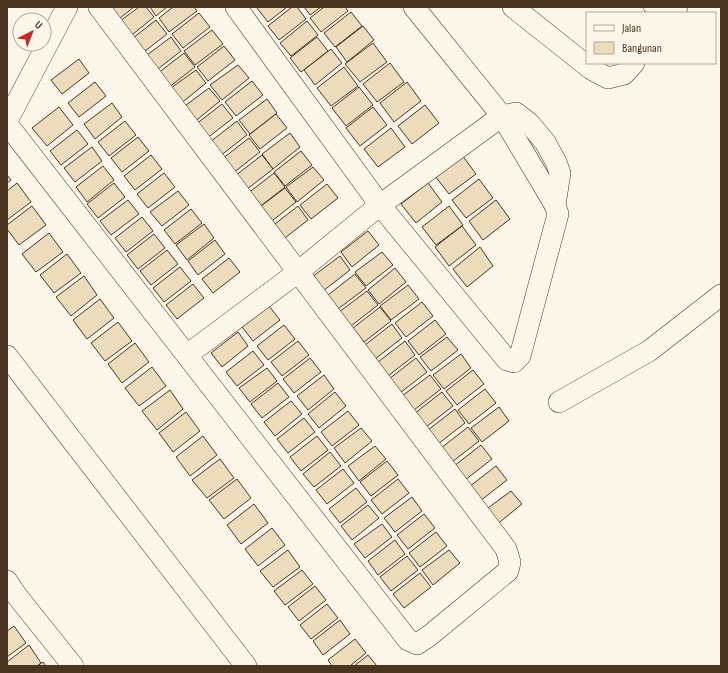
<svg xmlns="http://www.w3.org/2000/svg" width="728" height="673" viewBox="0 0 728 673" font-family="'Sofia Sans Condensed',sans-serif">
<rect width="100%" height="100%" fill="#fbf6e9"/>
<g fill="#ecdcbc" stroke="#4a3520">
<path d="M105 7H134L115 22Z"/>
<path d="M139 7H146L154 17 127 39 116 24Z"/>
<path d="M150 7H167L156 16Z"/>
<path d="M173 7H194L197 11 169 32 159 18Z"/>
<path d="M259 7H287L268 22 257 8Z"/>
<path d="M292 7H297L306 19 279 40 268 26Z"/>
<path d="M304 7H321L310 15Z"/>
<path d="M324 7H345L348 11 321 32 310 18Z"/>
<path d="M351 12 362 26 335 47 324 33Z"/>
<path d="M199 13 210 27 183 48 172 34Z"/>
<path d="M156 20 167 34 140 55 129 41Z"/>
<path d="M307 21 318 35 291 56 280 43Z"/>
<path d="M363 26 374 40 347 62 336 47Z"/>
<path d="M212 30 223 44 195 65 184 51Z"/>
<path d="M171 37 181 51 154 72 143 58Z"/>
<path d="M317 37 328 51 301 72 290 58Z"/>
<path d="M373 43 387 62 360 82 345 64Z"/>
<path d="M224 46 235 60 208 81 197 67Z"/>
<path d="M331 49 342 63 315 85 304 70Z"/>
<path d="M184 53 195 67 168 88 157 74Z"/>
<path d="M79 59 89 73 62 94 51 80Z"/>
<path d="M390 63 404 82 377 102 363 84Z"/>
<path d="M238 65 249 78 222 100 210 85Z"/>
<path d="M344 67 358 86 331 106 317 88Z"/>
<path d="M196 70 206 83 179 105 168 90Z"/>
<path d="M252 81 263 95 236 116 225 102Z"/>
<path d="M95 82 106 96 79 117 68 103Z"/>
<path d="M407 82 421 101 394 122 380 103Z"/>
<path d="M359 87 373 105 346 126 332 108Z"/>
<path d="M209 88 220 101 193 123 182 108Z"/>
<path d="M267 99 277 113 250 134 239 120Z"/>
<path d="M112 103 122 117 95 139 84 124Z"/>
<path d="M222 104 233 118 206 139 195 125Z"/>
<path d="M425 105 439 123 412 144 398 126Z"/>
<path d="M59 107 73 125 47 146 32 128Z"/>
<path d="M373 107 387 125 360 146 346 128Z"/>
<path d="M276 114 287 128 260 149 249 135Z"/>
<path d="M125 121 136 135 109 156 98 142Z"/>
<path d="M237 121 247 135 220 156 210 142Z"/>
<path d="M391 128 405 147 378 167 364 149Z"/>
<path d="M77 130 88 144 61 165 50 151Z"/>
<path d="M290 133 300 147 273 169 262 154Z"/>
<path d="M138 137 149 151 122 172 111 158Z"/>
<path d="M249 138 260 152 233 173 222 159Z"/>
<path d="M92 147 102 161 75 182 64 168Z"/>
<path d="M301 151 312 165 285 186 274 172Z"/>
<path d="M151 155 162 169 135 190 124 176Z"/>
<path d="M262 155 273 169 246 190 235 176Z"/>
<path d="M462 155 476 174 449 194 435 176Z"/>
<path d="M103 166 114 180 87 202 76 187Z"/>
<path d="M313 167 324 180 297 202 286 187Z"/>
<path d="M164 173 175 187 148 208 137 194Z"/>
<path d="M274 173 285 187 258 208 247 194Z"/>
<path d="M7 175 11 180 7 183Z"/>
<path d="M479 179 493 198 466 218 452 200Z"/>
<path d="M17 183 31 202 7 220V191Z"/>
<path d="M114 183 125 197 98 218 87 204Z"/>
<path d="M428 183 442 202 416 223 401 204Z"/>
<path d="M327 184 338 198 311 219 300 205Z"/>
<path d="M285 188 296 202 268 224 257 209Z"/>
<path d="M178 191 189 205 162 226 150 212Z"/>
<path d="M128 200 139 214 111 235 100 221Z"/>
<path d="M496 200 510 219 483 240 469 221Z"/>
<path d="M32 206 46 225 19 245 7 229V225Z"/>
<path d="M298 206 308 220 281 241 271 227Z"/>
<path d="M449 206 463 225 436 245 422 227Z"/>
<path d="M191 209 202 223 175 244 164 230Z"/>
<path d="M142 217 153 231 126 252 115 238Z"/>
<path d="M204 224 214 238 187 260 176 245Z"/>
<path d="M462 226 476 245 449 266 435 247Z"/>
<path d="M368 231 379 245 352 267 341 252Z"/>
<path d="M49 233 63 252 36 272 22 254Z"/>
<path d="M154 234 165 248 138 269 127 255Z"/>
<path d="M215 240 225 254 198 275 188 261Z"/>
<path d="M480 247 493 266 467 287 453 269Z"/>
<path d="M167 250 178 264 151 285 140 271Z"/>
<path d="M382 252 393 265 366 286 355 272Z"/>
<path d="M67 254 81 273 54 293 40 275Z"/>
<path d="M340 256 350 270 323 291 312 277Z"/>
<path d="M229 258 240 272 213 293 202 279Z"/>
<path d="M180 267 191 281 164 302 153 288Z"/>
<path d="M395 268 406 282 379 304 368 290Z"/>
<path d="M355 274 366 288 338 309 328 295Z"/>
<path d="M84 276 97 295 71 316 56 297Z"/>
<path d="M193 284 204 298 177 319 166 305Z"/>
<path d="M408 285 419 299 391 320 380 306Z"/>
<path d="M367 291 378 305 351 326 339 312Z"/>
<path d="M100 299 114 318 87 339 73 320Z"/>
<path d="M422 302 433 316 406 337 395 323Z"/>
<path d="M269 306 280 320 253 341 242 327Z"/>
<path d="M380 307 391 321 364 342 353 328Z"/>
<path d="M435 320 446 334 419 355 408 341Z"/>
<path d="M118 322 132 341 105 361 91 343Z"/>
<path d="M392 324 402 338 375 359 365 345Z"/>
<path d="M284 325 295 339 268 360 257 346Z"/>
<path d="M238 332 248 346 222 367 211 353Z"/>
<path d="M447 337 458 350 431 371 420 357Z"/>
<path d="M298 341 309 355 282 376 271 362Z"/>
<path d="M405 341 415 355 388 376 378 362Z"/>
<path d="M135 343 149 362 122 383 108 364Z"/>
<path d="M253 351 264 365 237 386 226 372Z"/>
<path d="M461 354 471 368 444 389 433 375Z"/>
<path d="M310 358 321 372 294 393 283 379Z"/>
<path d="M416 358 427 372 400 393 389 379Z"/>
<path d="M152 367 166 386 139 406 125 388Z"/>
<path d="M267 368 277 381 250 402 239 388Z"/>
<path d="M473 370 484 384 457 405 446 391Z"/>
<path d="M324 375 334 389 308 410 297 396Z"/>
<path d="M430 375 441 389 414 410 402 396Z"/>
<path d="M278 383 289 397 262 418 251 404Z"/>
<path d="M485 389 496 403 469 424 458 410Z"/>
<path d="M170 390 183 409 157 430 142 411Z"/>
<path d="M335 392 346 406 319 428 308 414Z"/>
<path d="M442 392 453 406 426 427 415 413Z"/>
<path d="M291 401 302 414 275 436 264 422Z"/>
<path d="M499 407 509 421 482 442 471 428Z"/>
<path d="M455 409 465 423 438 444 428 430Z"/>
<path d="M348 411 359 425 332 446 321 432Z"/>
<path d="M186 412 200 431 173 452 159 433Z"/>
<path d="M304 418 315 432 288 453 277 439Z"/>
<path d="M468 427 479 441 452 462 441 448Z"/>
<path d="M361 428 372 441 345 463 334 448Z"/>
<path d="M203 436 217 455 190 476 176 457Z"/>
<path d="M317 436 328 450 301 471 290 457Z"/>
<path d="M481 445 492 459 465 480 454 466Z"/>
<path d="M375 446 386 459 359 481 348 466Z"/>
<path d="M330 452 341 466 314 487 303 474Z"/>
<path d="M220 459 234 478 207 498 192 480Z"/>
<path d="M387 461 398 475 371 496 360 482Z"/>
<path d="M496 466 507 480 480 501 469 487Z"/>
<path d="M343 469 354 483 327 504 316 490Z"/>
<path d="M237 479 251 498 224 519 209 500Z"/>
<path d="M398 479 409 493 382 514 371 500Z"/>
<path d="M356 488 367 502 340 523 329 509Z"/>
<path d="M511 491 522 504 495 526 484 511Z"/>
<path d="M412 497 422 511 395 532 384 518Z"/>
<path d="M254 504 268 523 241 544 227 525Z"/>
<path d="M368 505 379 518 352 540 341 526Z"/>
<path d="M424 514 435 528 408 549 397 535Z"/>
<path d="M382 524 392 537 365 558 354 544Z"/>
<path d="M272 528 285 545 258 566 245 549Z"/>
<path d="M436 532 447 546 420 567 409 553Z"/>
<path d="M395 540 405 554 378 575 368 561Z"/>
<path d="M288 550 300 567 273 587 260 571Z"/>
<path d="M449 550 460 563 433 585 422 570Z"/>
<path d="M407 556 418 570 391 591 380 577Z"/>
<path d="M302 570 313 584 285 605 274 591Z"/>
<path d="M420 573 431 587 404 608 393 594Z"/>
<path d="M315 586 326 600 299 621 288 607Z"/>
<path d="M327 604 338 618 311 639 300 625Z"/>
<path d="M340 620 350 634 323 655 313 641Z"/>
<path d="M14 626 26 643 7 657V631Z"/>
<path d="M355 639 366 653 350 666H332L328 660Z"/>
<path d="M29 645 41 663 37 666H7V662Z"/>
<path d="M368 655 377 666H354Z"/>
<path d="M43 662 46 666H37Z"/>
</g>
<g fill="none" stroke-linecap="round" stroke-linejoin="round">
<g stroke="#4a3520" stroke-width="12">
<path id="lane" d="M649 7 658 9 660 7"/>
</g>
<g stroke="#4a3520" stroke-width="22">
<g id="street">
<path d="M236 7 380 205 507 360 514 362 520 356 558 214 555 205 502 116 414 7"/>
<path d="M513 7 591 69 608 78 624 74 634 63"/>
<path d="M672 13 677 7"/>
<path d="M7 121 67 7"/>
<path d="M7 124 408 640 417 644 429 636 508 571 510 562 506 549 99 7"/>
<path d="M187 355 298 272 380 205 502 116 516 113 529 123 545 142 556 162 560 173 555 205"/>
<path d="M7 356 246 666"/>
<path d="M559 402 649 351 721 295"/>
<path d="M7 581 17 596 73 666"/>
</g>
</g>
<use href="#lane" stroke="#fbf6e9" stroke-width="11"/>
<use href="#street" stroke="#fbf6e9" stroke-width="21"/>
</g>
<rect width="728" height="673" fill="none" stroke="#4a3520" stroke-width="16"/>
<rect x="586" y="12" width="130" height="52" fill="#fbf6e9" stroke="#b4a999"/>
<rect x="594" y="25" width="20" height="6" fill="#fbf6e9" stroke="#b4a999"/>
<text x="622" y="32" font-size="12" fill="#4a3520">Jalan</text>
<rect x="594" y="42" width="20" height="12" fill="#ecdcbc" stroke="#b4a999"/>
<text x="622" y="52" font-size="12" fill="#4a3520">Bangunan</text>
<g transform="translate(32 32) rotate(42)"><circle r="19" fill="#fbf6e9" stroke="#b4a999"/>
<path d="M0-3L7 15L0 10L-7 15Z" fill="#c62828"/>
<text y="-6" font-size="11" font-weight="bold" text-anchor="middle" fill="#4a3520">U</text>
</g>
</svg>
